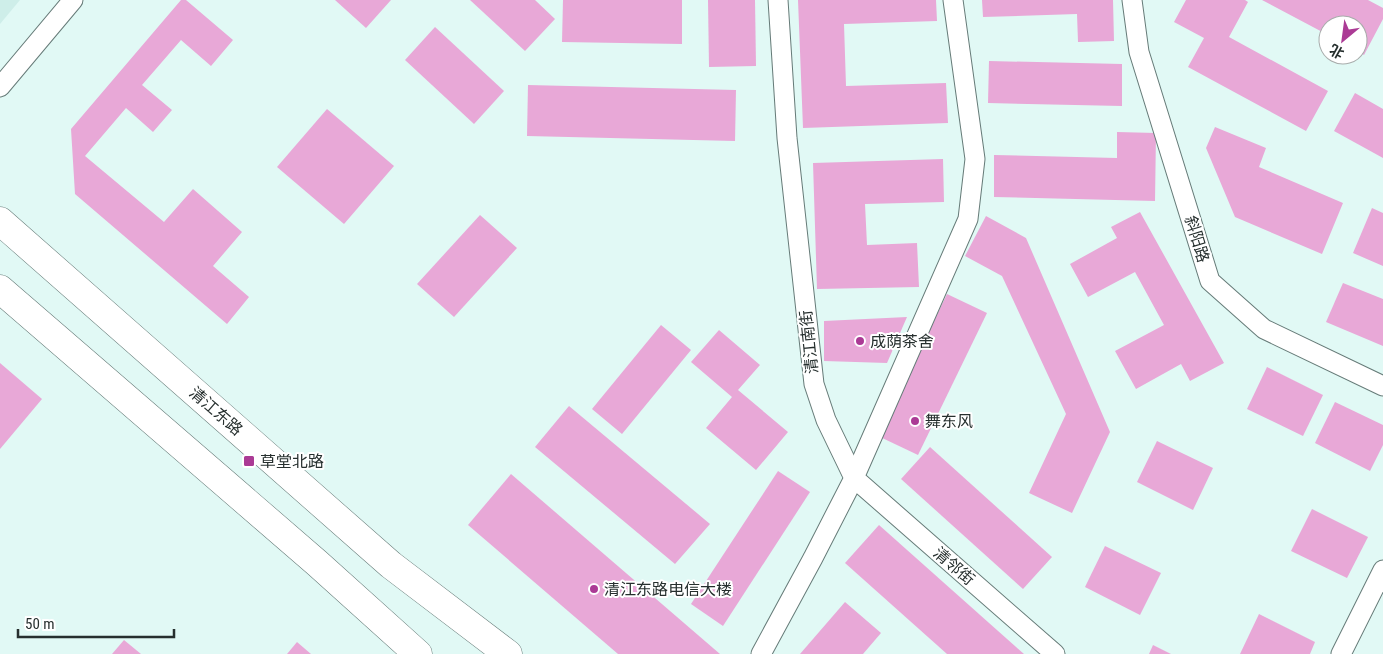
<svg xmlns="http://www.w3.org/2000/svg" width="1383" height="654" viewBox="0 0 1383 654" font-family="'Roboto Condensed','Noto Sans SC',sans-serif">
<rect width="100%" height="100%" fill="#e1f9f5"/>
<path fill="#ceeee9" d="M0 0H20L0 24Z"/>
<g fill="#e8a8d7">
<path d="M181 0H186L233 40 211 66 181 40 142 85 172 110 153 132 126 108 85 156 164 222 193 189 242 232 213 266 249 297 227 324 75 194 71 129Z"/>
<path d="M335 0H391L366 28Z"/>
<path d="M470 0H535L555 19 525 51Z"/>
<path d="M563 0H682V44L562 42Z"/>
<path d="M708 0H755L756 66 709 67Z"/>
<path d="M798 0H936L937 21 844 24 846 86 946 83 948 123 803 128Z"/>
<path d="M982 0H1113L1114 41 1078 42 1077 14 983 17Z"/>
<path d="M1186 0H1245L1248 2 1229 37 1328 91 1306 131 1188 67 1204 38 1174 22Z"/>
<path d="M1262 0H1368L1383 8V19L1364 55 1358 51V25H1328V35Z"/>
<path d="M435 27 504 91 474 124 405 60Z"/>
<path d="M989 61 1122 64V106L988 103Z"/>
<path d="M528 85 736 90 735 141 527 136Z"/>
<path d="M1355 93 1383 109V158L1334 131Z"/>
<path d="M327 109 394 166 344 224 277 167Z"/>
<path d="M1215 127 1266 148 1259 167 1343 203 1322 254 1235 217 1206 148Z"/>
<path d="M1117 132 1156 133 1155 201 994 197V155L1117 158Z"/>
<path d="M943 159 944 202 865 204 867 245 917 243 919 287 817 289 813 163Z"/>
<path d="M1372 208 1383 213V266L1353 253Z"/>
<path d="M1140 212 1224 363 1190 381 1181 364 1136 389 1115 351 1164 325 1135 272 1088 297 1070 264 1117 238 1111 227Z"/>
<path d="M480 215 517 248 454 317 417 284Z"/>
<path d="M986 216 1026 238 1110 432 1072 513 1029 493 1066 414 1002 276 965 256Z"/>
<path d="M1343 283 1383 299V346L1326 322Z"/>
<path d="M947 294 987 313 918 455 878 436Z"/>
<path d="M907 317 887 363 824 361V321Z"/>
<path d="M661 325 691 350 622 434 592 409Z"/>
<path d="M719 330 760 365 738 390 788 432 756 470 706 428 732 397 691 362Z"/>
<path d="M0 363 42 399 0 449Z"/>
<path d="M1267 367 1323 395 1303 436 1247 409Z"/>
<path d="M1335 402 1383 425V445L1370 471 1315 443Z"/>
<path d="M569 406 710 524 675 564 535 447Z"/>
<path d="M1157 441 1213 468 1193 510 1137 482Z"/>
<path d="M930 447 1052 557 1023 589 901 479Z"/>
<path d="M778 471 810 492 723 626 691 604Z"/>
<path d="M511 474 720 654H618L468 525Z"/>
<path d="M1312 509 1368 537 1347 578 1291 551Z"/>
<path d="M879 525 1024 654H947L845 563Z"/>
<path d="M1105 546 1161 573 1140 615 1085 587Z"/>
<path d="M845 602 881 633 863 654H800Z"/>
<path d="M1259 614 1315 642 1310 654H1240Z"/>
<path d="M124 640 141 654H112Z"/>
<path d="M297 642 311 654H287Z"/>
<path d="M1153 645 1171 654H1149Z"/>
</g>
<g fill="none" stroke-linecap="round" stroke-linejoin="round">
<g stroke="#667b78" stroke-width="21">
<g id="minor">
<path d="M953 0 975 159 968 219 854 478 1055 654"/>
<path d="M1132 0 1139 52 1210 281 1264 329 1383 386"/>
<path d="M0 87 73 0"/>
<path d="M761 654 813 558 854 478 826 420 814 384 787 138 778 0"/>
<path d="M1341 654 1383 570"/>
</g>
</g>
<g stroke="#667b78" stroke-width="29">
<g id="primary">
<path d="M0 221 391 565 508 654"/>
<path d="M0 289 317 563 418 654"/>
</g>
</g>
<use href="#minor" stroke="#fff" stroke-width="19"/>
<use href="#primary" stroke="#fff" stroke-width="28"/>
</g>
<g fill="#ab3a95" stroke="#fff" stroke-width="2">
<circle cx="860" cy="341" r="5"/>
<circle cx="915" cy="421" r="5"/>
<rect x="243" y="455" width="12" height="12" rx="2.5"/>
<circle cx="594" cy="589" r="5"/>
</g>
<g text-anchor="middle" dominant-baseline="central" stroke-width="4" stroke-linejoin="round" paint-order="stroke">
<g font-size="16" fill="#262f2e" stroke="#fff">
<text transform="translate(1197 239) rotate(73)">斜阳路</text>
<text transform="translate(809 342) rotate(-96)">清江南街</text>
<text transform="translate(216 411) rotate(41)">清江东路</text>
<text transform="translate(954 566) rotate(41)">清邻街</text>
</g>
<g font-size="16" fill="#262f2e" stroke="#fff" text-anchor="start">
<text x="870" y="341">成荫茶舍</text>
<text x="925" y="421">舞东风</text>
<text x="260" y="461">草堂北路</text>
<text x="604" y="589">清江东路电信大楼</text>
</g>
</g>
<g transform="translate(1343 40) rotate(209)"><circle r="24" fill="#ffffff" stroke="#a8acab"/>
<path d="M0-4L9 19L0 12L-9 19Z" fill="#ab3a95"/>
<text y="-8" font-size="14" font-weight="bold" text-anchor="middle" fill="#262f2e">北</text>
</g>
<path d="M18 629v8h156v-8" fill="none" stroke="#262f2e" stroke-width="2.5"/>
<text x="25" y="629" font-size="15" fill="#262f2e" stroke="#ffffff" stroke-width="4" paint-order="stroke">50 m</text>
</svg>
